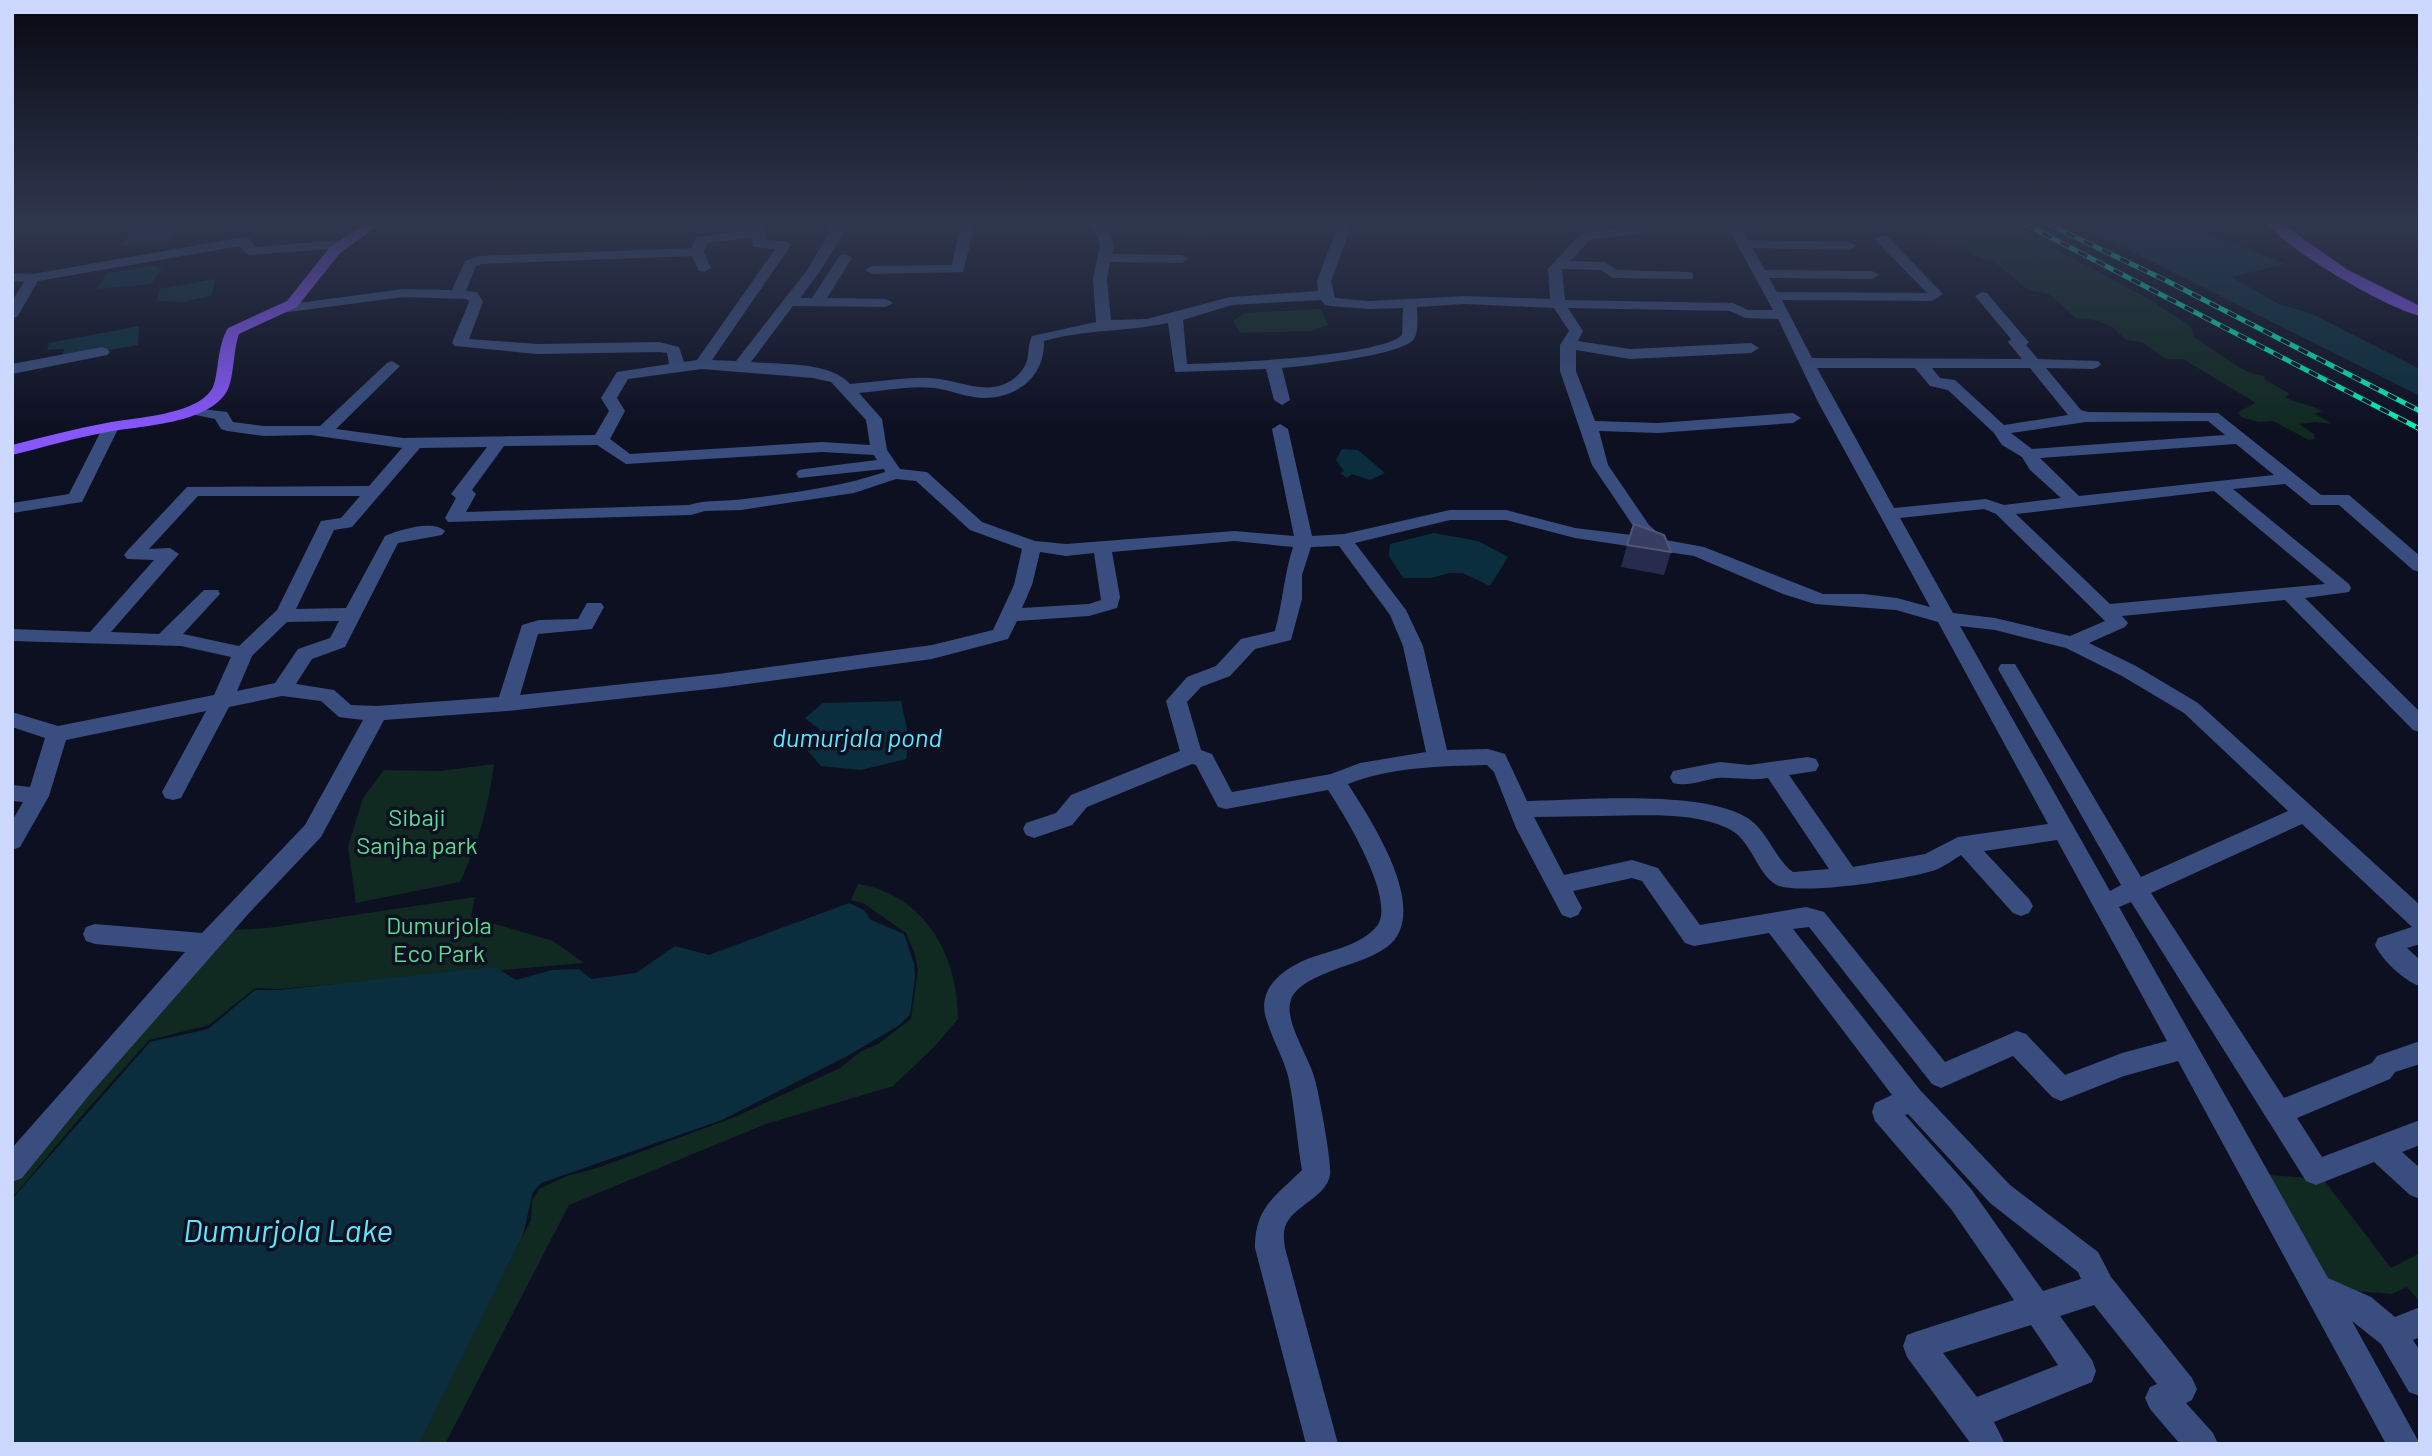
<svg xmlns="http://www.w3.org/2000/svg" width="2432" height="1456" viewBox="0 0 2432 1456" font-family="Barlow,sans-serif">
<rect width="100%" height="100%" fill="#0d1021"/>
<g fill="#102a21">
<path d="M1180 224H1248L1249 226 1237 233 1185 237Z"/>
<path d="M1903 224H2005L2024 232 2150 300 2186 323 2192 329 2194 337C2215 349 2241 375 2266 376L2264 379 2290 394 2285 397C2298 404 2310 404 2322 411L2315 414 2333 424 2316 422 2299 424 2314 434 2315 439 2309 440 2273 421 2259 422 2241 417 2238 412 2256 403 2183 359H2166L2142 342 2126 340 2114 328 2095 320 2076 318 2049 294 2028 290 1992 260 1979 258 1959 245 1941 242 1929 233Z"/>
<path d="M1321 309 1328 325 1311 331 1240 333 1233 321 1244 313Z"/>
<path d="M494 764C489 805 478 844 460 882L356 903 348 847 363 798 384 770 440 771Z"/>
<path d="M858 884C925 895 958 955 958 1019L934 1047 893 1086 766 1124 569 1205 445 1444H417L531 1220 532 1201 539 1189 567 1176 600 1167 735 1117 840 1068 860 1052 878 1044 911 1019 918 970 915 954 906 933 863 903 851 900Z"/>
<path d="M475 897 471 917 553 941 584 963 278 989 255 988 209 1025 149 1040 78 1120 12 1198V1174L219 931 268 928Z"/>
<path d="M2268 1175 2323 1179 2391 1268 2420 1253V1302L2407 1287 2392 1294 2356 1291 2322 1283Z"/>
</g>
<g fill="#0a2e3d">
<path d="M179 224 181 228 168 242 121 246 136 226Z"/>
<path d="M2076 224H2193L2207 233 2285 264 2231 277 2279 304 2312 314 2420 369V396Z"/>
<path d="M153 266 162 269 151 284 97 289 107 273Z"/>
<path d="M215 279 212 295 184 302 157 301 159 289Z"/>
<path d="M139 326 138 345 62 358 64 349 47 350 49 343Z"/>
<path d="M1342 449 1358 450 1385 473 1370 480 1352 474 1347 478 1340 473 1344 471 1336 460Z"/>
<path d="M1434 533 1478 541 1508 557 1490 586 1463 573H1449L1431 578H1403L1389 556 1390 544Z"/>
<path d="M901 701 909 739 906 759 861 770 821 766 807 750 820 730 805 718 823 703Z"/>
<path d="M849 903 864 910 871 920 904 934 914 964 915 978 910 1015 898 1026 849 1055 722 1120 541 1183 533 1192 523 1235 419 1444H12V1199L150 1042 208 1029 255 990H279L495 967 516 980 552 970 579 969 591 979 636 973 675 946 709 955Z"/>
</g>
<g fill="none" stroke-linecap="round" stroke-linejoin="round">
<g fill="#394e7f" fill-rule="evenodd">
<path d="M751 224H765L766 240 784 241 791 245 712 360 736 361 808 269 830 231V224H844V231L821 270 800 298H812L840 255 845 254 852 258 827 298 886 299 893 303 886 307 793 306 751 362C780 365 829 361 850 384 877 382 905 377 931 378 962 380 992 400 1018 375 1033 360 1025 351 1032 336L1096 322 1093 279 1100 245 1093 224H1107L1114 245 1112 254 1182 255 1189 259 1182 263 1110 262 1107 279 1111 320 1147 319 1230 297 1318 291 1317 281 1338 224H1352L1331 281 1335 298 1369 301 1465 296 1550 299 1548 269 1581 233 1658 224 1643 233 1590 240 1570 261 1605 262 1617 270 1688 272 1693 273V279L1613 278 1601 270 1562 269 1565 300 1733 303 1748 310H1773L1726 224H1739L1748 240 1849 242 1856 246 1849 250 1752 248 1765 270 1872 271 1879 275 1872 279 1769 278 1777 292 1927 293 1877 242 1875 239 1882 235 1887 236 1943 294 1932 301 1782 300 1812 358 2022 359 2008 342 2011 339 1975 296 1982 292 1987 293 2026 339 2029 342 2026 345 2038 359 2098 361 2101 364 2098 367 2093 369 2046 368 2081 410 2088 412 2218 413 2321 495H2349L2420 556V572L2413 570 2339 505H2311L2285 484 2233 489 2349 584 2351 588 2349 592 2305 598 2420 712V732L2413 730 2285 600 2122 616 2128 623 2125 627 2089 643 2136 666 2198 703 2420 905V944L2407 948 2420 960V986C2404 981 2382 960 2375 945L2378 938 2412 927 2302 824 2151 893 2284 1098 2372 1063 2377 1056 2420 1041V1064L2395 1072 2390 1079 2297 1118 2322 1157 2420 1120V1145L2402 1152 2420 1168V1199L2410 1195 2374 1162 2316 1185 2306 1181 2131 902 2119 907 2328 1278 2371 1297 2395 1317 2420 1307V1337L2413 1340 2420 1351V1396L2409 1392 2381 1344 2352 1321 2420 1444H2386L2178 1061 2124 1076 2061 1101 2052 1097 2013 1056 1941 1088 1932 1084 1809 927 1793 929 1920 1090 2010 1185 2098 1252 2111 1277 2192 1378 2197 1389 2192 1400 2186 1403 2213 1433 2218 1444H2180L2150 1409 2145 1398 2150 1387 2157 1384 2094 1305 2060 1316 2092 1360 2096 1371 2092 1382 1994 1422 2005 1444H1971L1907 1357 1903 1346 1907 1335 1918 1331 2014 1300 1951 1209 1875 1121 1872 1112 1875 1103 1892 1095 1769 933 1694 946 1685 943 1642 881 1632 878 1573 891 1582 908 1578 915 1570 918 1562 915 1516 828 1494 772 1487 765C1441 766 1391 767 1348 784 1370 819 1433 912 1387 947 1369 960 1344 965 1324 974 1312 979 1295 987 1291 1000 1283 1020 1310 1058 1315 1080 1319 1094 1332 1164 1330 1175 1326 1198 1292 1206 1285 1227 1283 1233 1284 1242 1285 1248L1338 1444H1306L1255 1248C1255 1207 1275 1197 1302 1170 1297 1141 1295 1110 1289 1080 1286 1065 1278 1050 1272 1035 1267 1021 1261 1010 1266 995 1272 978 1289 967 1305 960 1327 951 1361 946 1377 926 1397 900 1344 814 1328 790L1226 809 1218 807 1196 765 1192 764 1087 807 1072 825 1034 838 1026 835 1023 829 1026 823 1056 813 1071 795 1180 751 1166 701 1187 677 1216 666 1241 639 1275 631C1283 601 1284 575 1293 547L1234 541 1112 552 1120 597 1117 608 1089 616 1017 621 1008 639 932 659 718 688 507 711 384 720 321 837 250 912 90 1094 22 1178 12 1182V1148L185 952 95 944 86 941 83 934 86 927 95 924 202 933 305 825 363 720 339 717 321 701 282 696 229 707 181 798 173 800 165 798 162 792 206 711 66 740 49 796 20 847 12 850V821L23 802 12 801V785L30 787 45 738 12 727V712L58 726 214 695 231 657 181 646 12 641V629L90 632 154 560 127 559 124 555 127 551 187 487 369 486 402 448 311 435 264 436 227 431 221 429 215 419 186 413 184 410 186 407 227 412 233 422 264 426H320L387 363 392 361 400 366 397 369 336 429 403 438 595 435 609 411 601 398 617 372 669 364 667 353 659 352 537 354 455 346 452 343 469 302 467 299 403 297 281 313 274 309 276 306 403 289 452 290 465 261 479 256 692 248 696 237 752 230ZM752 238 754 247 775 249 697 360 684 362 679 347 659 342 537 344 469 339 483 302 477 292 466 291 476 266 481 264 692 256 699 271 704 272 711 268 704 252 707 243ZM1321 300 1325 305 1330 306 1369 309 1403 308 1402 335C1379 357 1224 363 1187 364L1183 320 1232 305ZM1465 304 1554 308 1569 331 1560 345V371L1592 465 1640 536 1575 528 1506 510H1450L1344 534 1312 536 1288 429 1280 424 1272 429 1294 536 1234 531 1066 544 1035 541 982 522 927 472 900 469 887 450 882 419 859 393C883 391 910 385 934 388 950 390 966 397 981 398 1017 399 1045 377 1044 341 1085 329 1127 332 1168 323L1175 372 1266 369 1274 400 1282 405 1290 400 1282 368C1304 366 1404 355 1414 339 1419 331 1417 316 1417 307ZM1568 308 1730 311 1745 318 1778 319 1817 400 1930 607 1897 598 1863 594H1823L1704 547 1666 540 1649 525 1608 465 1599 431 1658 433 1793 423 1801 418 1793 413 1658 423 1595 421 1576 371V350L1630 359 1751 353 1759 348 1751 343 1630 349 1578 341 1583 331ZM1817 368H1915L1930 386 1948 390 1994 433 2002 445 2022 457 2030 470 2061 498 2004 505 1986 499 1894 508ZM1932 368H2030L2068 415 2004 425 1955 380 1940 378ZM702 369 813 378 831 382 866 420 870 445 822 442 630 454 610 439 625 411 617 398 628 379ZM2208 421 2225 435 2032 449 2011 433 2086 422ZM2236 444 2274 475 2079 496 2040 458ZM597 445 626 464 822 452 874 455 877 460 805 469 799 470 796 474 799 478 884 469 885 472C840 487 792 493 744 499 725 502 707 499 689 505L466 512 476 494 472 490 504 446ZM487 447 451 494 456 498 445 518 448 522 691 515 705 511 741 510 854 493 896 479 916 481 970 530 1022 549 1014 585 993 630 932 645 718 674 520 695 538 634 592 629 604 607 601 603H587L578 619 539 620 522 625 499 697 377 706 351 705 334 690 296 684 312 659 345 647 398 543 442 535 445 531C434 519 398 530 385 536L346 608 296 609 334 530 352 527 420 448ZM2214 491 2325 584 2110 604 2016 514ZM198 496H360L341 518 321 521 277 610 239 646 183 634 220 594 218 590H204L159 634 111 632 179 554 170 548 149 549ZM1984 509 1996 514 2105 621 2070 636 1995 618 1953 613 1900 518ZM1450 520H1506L1575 538 1694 556 1783 594 1815 604 1896 610 1938 622 2048 824 1958 837 1925 854 1853 867 1789 775 1816 771 1819 765 1816 759 1808 757 1749 765 1720 762 1673 771 1670 777 1673 783C1688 787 1703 780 1717 778 1734 777 1750 781 1768 778L1829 869 1793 872C1775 859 1768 832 1749 819 1705 789 1581 800 1527 801L1505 754 1488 749 1447 750 1423 646 1406 610 1355 543ZM1339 546 1390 615 1403 646 1426 752 1360 763 1331 774 1232 792 1212 754 1201 750 1187 702 1201 687 1230 676 1255 649 1291 640 1302 599V575L1311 547ZM1040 552 1066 556 1094 553 1101 600 1089 604 1022 608 1032 585ZM339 621 330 638 298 649 275 683 237 691 252 656 287 622ZM1960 626 1995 630 2066 648 2122 676 2184 713 2288 811 2141 877 2015 664H2001L1998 669 2121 885 2110 891ZM1600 816C1641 816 1690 811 1727 828 1751 838 1756 872 1775 884 1795 897 1913 879 1938 869 1946 865 1953 860 1961 855L2013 913 2021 916 2029 913 2033 906 2029 899 1984 851 2057 840 2167 1041 2122 1053 2065 1075 2026 1034 2017 1031 1945 1062 1824 912 1806 907 1700 925 1658 868 1632 860 1564 875 1534 817ZM1908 1114 1990 1203 2078 1272 2081 1279 2043 1291 1971 1189 1905 1115ZM2031 1325 2058 1365 1977 1397 1943 1353Z"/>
<path d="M961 224H975L963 272 872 274 865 270 872 266 952 265Z"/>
<path d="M244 237 249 238 255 247 341 240 348 244 341 248 251 255 246 254 240 246 38 281 17 317 12 318V301L24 282 12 281V273L33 274Z"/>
<path d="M102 347 107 349 110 352 107 355 12 374V364Z"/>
<path d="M111 422 119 427 82 502 12 513V503L69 494 103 427Z"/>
</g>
<g fill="#8756fd" fill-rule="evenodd">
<path d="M365 224H380L340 253 297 307 239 334C233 351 234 379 227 391 209 424 139 426 107 432 75 438 44 447 12 455V445C43 437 75 429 106 423 134 417 195 416 212 389 219 377 216 348 228 328L287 301 330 247Z"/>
<path d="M2267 224H2282L2348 270 2420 306V316C2384 307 2291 252 2267 224Z"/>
</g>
<g stroke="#03f4bc" stroke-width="5">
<g id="rail">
<path d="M2025 224 2420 429"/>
<path d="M2048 224 2169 282 2420 411"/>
</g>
</g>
<use href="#rail" stroke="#0d1021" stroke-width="3.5" stroke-dasharray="10" stroke-linecap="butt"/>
</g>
<path fill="#272c4e" d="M1627 545 1671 552 1664 575 1621 567Z"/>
<path fill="#383e61" stroke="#50567a" stroke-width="2" d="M1634 524 1664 535 1671 552 1627 545Z"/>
<linearGradient id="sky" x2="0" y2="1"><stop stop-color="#070912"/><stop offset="0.52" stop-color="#2f374e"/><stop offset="1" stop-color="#2f374e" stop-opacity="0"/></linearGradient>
<rect width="2432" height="428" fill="url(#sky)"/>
<g text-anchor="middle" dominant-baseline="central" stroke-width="7" stroke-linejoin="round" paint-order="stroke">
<g font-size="24" fill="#5bdd91" stroke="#0d1021">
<text x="417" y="816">Sibaji<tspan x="417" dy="28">Sanjha park</tspan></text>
<text x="439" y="924">Dumurjola<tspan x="439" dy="28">Eco Park</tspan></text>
</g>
<g font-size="26" font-style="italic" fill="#5de8fd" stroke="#0d1021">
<text x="857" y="736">dumurjala pond</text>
</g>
<g font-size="32" font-style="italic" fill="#5de8fd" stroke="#0d1021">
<text x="288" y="1229">Dumurjola Lake</text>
</g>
</g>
<rect width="2432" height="1456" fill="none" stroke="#cdd8fe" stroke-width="28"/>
</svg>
